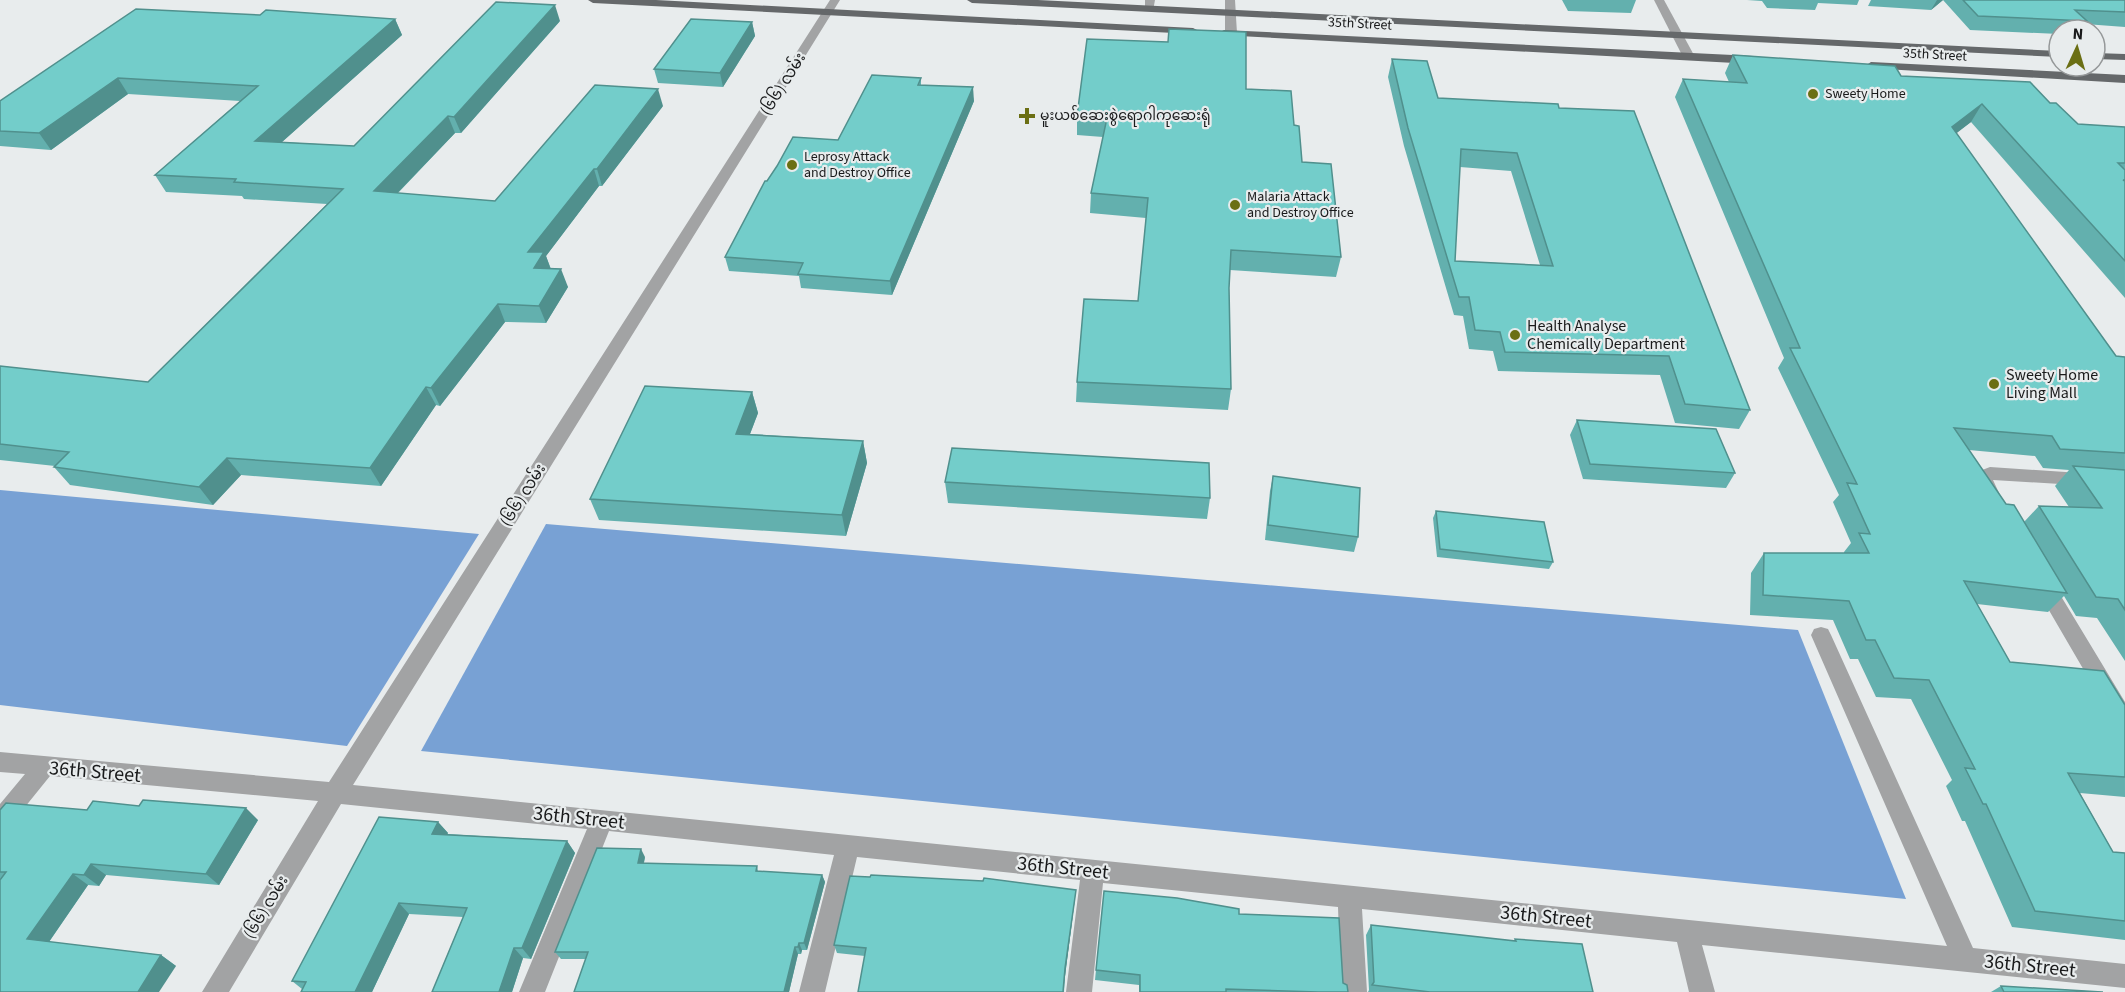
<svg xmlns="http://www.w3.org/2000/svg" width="2125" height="992" viewBox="0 0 2125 992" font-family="'Source Sans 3','Noto Sans Myanmar',sans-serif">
<rect width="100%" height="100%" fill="#e8eced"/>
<g fill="#78a1d4">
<path d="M0 490 479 534 347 746 0 705Z"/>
<path d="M546 524 1798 630 1906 899 421 751Z"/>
</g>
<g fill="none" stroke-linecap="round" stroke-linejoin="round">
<g fill="#a2a3a4" fill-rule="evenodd">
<path d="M830 0H840L353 785 1947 946 1811 635 1814 629 1821 627 1828 629 1831 635 1973 948 2125 964V988L1702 945 1715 992H1689L1677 942 1362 909 1367 992H1341L1338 907 1103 883 1092 992H1066L1080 880 857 857 825 992H799L834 855 609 831 545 992H519L587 829 341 804 229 992H202L318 801 50 776 8 828 0 831V804L25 774 0 772V752L329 782Z"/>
<path d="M1145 0H1155L1153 11H1145Z"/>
<path d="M1225 0H1235L1237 33 1231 36 1225 33Z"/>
<path d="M1654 0H1664L1695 57 1693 59H1685L1683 57Z"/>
<path d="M1990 467 2125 476V488L1993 480 2000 495 1997 500 1991 502 1985 500 1974 477 1977 472Z"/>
<path d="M2043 575 2050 578 2125 702V730L2117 727 2036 588 2033 583 2036 578Z"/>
</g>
<g fill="#65686a" fill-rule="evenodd">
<path d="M588 0H656L1193 28 1199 31 1193 34 593 3Z"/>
<path d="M967 0H1038L2059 51V57L972 3Z"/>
<path d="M1224 30 1753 56 1759 60 1753 64 1220 35 1218 33Z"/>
<path d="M2095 53 2125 54V60L2095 59Z"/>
<path d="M1871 62 2125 75V83L1867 68 1865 66Z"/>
</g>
</g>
<g fill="#63b0ae" fill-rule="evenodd">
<path d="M1562 0H1636L1631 13 1568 11Z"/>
<path d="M1747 0H1859L1857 5 1818 3 1815 10 1767 8 1762 1Z"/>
<path d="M1871 0H2125V27L2085 24 2082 30H2059V34L1970 30 1943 0 1931 10 1868 6Z"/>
<path d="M260 15 395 19 402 35 282 142 354 146 560 21 461 133H455L398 193 495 201 663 106 602 186H599L546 256 551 269 568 287 546 323 505 322 440 406 436 405 381 486 241 475 213 505 70 485 54 467 55 466 0 460V366L148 382 327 204 244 199 242 196 166 192 155 175 240 101 128 94 51 150 0 146V101Z"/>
<path d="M752 22 755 36 723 87 658 83 654 69Z"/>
<path d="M1733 55 1901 76 2050 103 2078 124 2125 127V298L1971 122 1956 133 2116 356 2125 357V661L2097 618 2076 616 2064 596 2048 612 1977 604 2010 662 2125 705V797L2080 793 2113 852 2125 853V940L2012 927 1965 821H1962L1946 786 1952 780 1911 699 1876 697 1858 659H1850L1833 620 1750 615 1751 573 1764 553H1844V552L1851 543 1833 502 1839 495 1778 368 1784 358 1675 97 1683 79 1729 82 1725 73ZM1969 450 2035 456 2043 468 2069 470 2055 486 2069 507 2039 506 2024 522 2006 504Z"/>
<path d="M1392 59 1438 98 1559 108 1750 410 1739 429 1675 423 1660 375 1498 371 1493 351 1469 349 1463 316 1454 315 1404 146 1388 77ZM1460 167 1511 171 1540 265 1455 261Z"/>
<path d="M921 78V85L974 101 892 295 801 288 799 276 729 271 725 257 838 140Z"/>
<path d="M1246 89 1294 125 1302 162 1341 257 1336 277 1230 270 1229 288 1231 389 1228 410 1076 402 1077 382 1138 301 1146 218 1090 213 1091 193 1103 137 1077 135V116Z"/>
<path d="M752 392 758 413 750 434 863 441 867 463 846 536 599 520 590 499Z"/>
<path d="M1577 420 1735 473 1726 488 1583 479 1570 435Z"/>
<path d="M1273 476 1358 537 1354 552 1265 540 1270 491Z"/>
<path d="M945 482 1210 498 1207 519 948 503Z"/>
<path d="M1436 511 1553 562 1549 569 1437 557 1433 518Z"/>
<path d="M0 810H87L258 820 219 885 106 875 99 886 88 885 49 942 161 955 176 966 0 992Z"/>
<path d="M438 822 448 833 447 834 567 841 575 853 531 959 523 958 512 992H432L463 917 409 914 372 992H301L302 989 292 981Z"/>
<path d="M645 857 644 863 757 866 758 871 822 875 825 882 807 950H802L801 954H798L789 992H574L586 959H561L555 952Z"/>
<path d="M1075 898 1065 976 1064 992H858L865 956 837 953 834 945Z"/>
<path d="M1239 914 1343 983 1348 992H1139V985L1095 980 1096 970Z"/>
<path d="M1371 925 1514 941 1515 939 1593 992H1368L1369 990 1366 935Z"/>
<path d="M2001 986 2103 992H1991Z"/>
</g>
<g fill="#50908d">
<path d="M1937 0H1943L1931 10Z"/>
<path d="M555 5 560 21 461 133 454 117Z"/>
<path d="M395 19 402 35 264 158 255 141Z"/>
<path d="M752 22 755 36 723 87 720 73Z"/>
<path d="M118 78 128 94 51 150 39 133Z"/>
<path d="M973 87 974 101 892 295 890 281Z"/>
<path d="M658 89 663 106 602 186 597 169Z"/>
<path d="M1982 104 1971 122 1940 146 1952 127Z"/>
<path d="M448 116 455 133 383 208 374 191Z"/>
<path d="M594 169 599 186 546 256 551 270 541 286 528 252Z"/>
<path d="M561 269 568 287 546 323 539 306Z"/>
<path d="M498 304 505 322 440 406 431 388Z"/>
<path d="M426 387 436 405 381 486 370 468Z"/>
<path d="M752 392 758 413 742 455 736 434Z"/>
<path d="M863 441 867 463 846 536 842 515Z"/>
<path d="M227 458 241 475 213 505 199 487Z"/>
<path d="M246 808 258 820 219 885 206 874Z"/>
<path d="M438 822 448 833 442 845 432 834Z"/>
<path d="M567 841 575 853 531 959 522 948Z"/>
<path d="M641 849 645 857 642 870 638 863Z"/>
<path d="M91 864 106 875 99 886 84 875Z"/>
<path d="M73 874 88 885 44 949 27 939Z"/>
<path d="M822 875 825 882 807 950 804 943Z"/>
<path d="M1076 890 1075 898 1063 992 1065 968Z"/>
<path d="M399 903 409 914 372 992H355Z"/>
<path d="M799 943 802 950 801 954 798 947Z"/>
<path d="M795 947 798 954 789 992H784Z"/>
<path d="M514 948 523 958 512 992H499Z"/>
<path d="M161 955 176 966 159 992H138Z"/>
</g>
<g fill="#73cdca" stroke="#50908d" stroke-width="1.5" fill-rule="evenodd">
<path d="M1963 0H2125V12L2075 10 2087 21 1978 16Z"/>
<path d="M496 2 555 5 454 117 448 116 374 191 495 201 595 85 658 89 597 169H594L528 252H544L534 268 561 269 539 306 498 304 431 388 426 387 370 468 227 458 199 487 54 467 69 452 0 444V366L148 382 343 189 234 182 236 179 155 175 258 86 118 78 39 133 0 131V101L136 9 260 15 266 10 395 19 255 141 354 146Z"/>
<path d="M691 19 752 22 720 73 654 69Z"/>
<path d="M1169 29 1246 32V89L1291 91 1294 125 1299 126 1302 162 1331 164 1341 257 1231 250 1229 288 1231 389 1077 382 1084 299 1138 301 1148 198 1091 193 1107 118 1077 116 1087 39 1168 42Z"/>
<path d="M1733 55 1895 66 1901 76 2030 82 2050 103H2056L2078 124 2125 127V163H2118L2125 170V180H2123L2125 181V261L1982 104 1952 127 2116 356 2125 357V453L2060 449 2052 436 1954 428 2006 504 2014 505 2067 593 1964 581 2010 662 2104 671 2125 705V777L2068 773 2113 852 2125 853V921L2035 911 1986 804H1983L1965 768 1975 769 1929 680 1894 678 1875 640H1866L1849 601 1763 595 1764 553H1869L1859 533 1870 534 1847 483 1857 484 1790 348H1800L1683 79 1747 83Z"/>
<path d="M1392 59 1427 61 1438 98 1558 104 1559 108 1634 111 1750 410 1685 404 1669 356 1505 352 1500 332 1475 330 1469 297H1459L1408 128ZM1461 149 1517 153 1553 266 1455 261Z"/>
<path d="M872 75 921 78 918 85 973 87 890 281 798 274 803 263 725 257 765 181H767L777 166 793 137 838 140Z"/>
<path d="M645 386 752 392 736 434 863 441 842 515 590 499Z"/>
<path d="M1577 420 1716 429 1735 473 1590 464Z"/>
<path d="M952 448 1209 463 1210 498 945 482Z"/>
<path d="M2073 466 2125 470V610L2118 599 2096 597 2039 506 2102 508Z"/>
<path d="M1273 476 1360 488 1358 537 1268 525Z"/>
<path d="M1436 511 1544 522 1553 562 1440 549Z"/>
<path d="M143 800 246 808 206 874 91 864 84 875 73 874 27 939 161 955 138 992H0V880L6 872H0V810L6 803 87 810 93 801 139 806Z"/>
<path d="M379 817 438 822 432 834 567 841 522 948H514L499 992H432L467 908 399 903 355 992H301L306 982 292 981Z"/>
<path d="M597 848 641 849 638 863 757 866 756 871 822 875 804 943H799L798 947H795L784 992H574L588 952H555Z"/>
<path d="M871 875 983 881 984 878 1076 890 1065 968 1063 992H858L866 948 834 945 850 876 870 877Z"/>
<path d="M1104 891 1177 898 1239 909V914L1339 918 1343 983 1347 985 1348 992H1318L1226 989V992H1140V975L1096 970Z"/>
<path d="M1371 925 1516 941 1515 939 1582 944 1593 992H1430L1372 985 1374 982Z"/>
<path d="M2001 986 2102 992H2103H2004Z"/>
</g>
<g fill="#6b6f14" stroke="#e8eced" stroke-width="2">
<circle cx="1813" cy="94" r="6"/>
<path d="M1024 107h6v6h6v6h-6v6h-6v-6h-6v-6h6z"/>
<circle cx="792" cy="165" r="6"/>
<circle cx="1235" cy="205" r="6"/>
<circle cx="1515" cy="335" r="6"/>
<circle cx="1994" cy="384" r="6"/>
</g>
<g text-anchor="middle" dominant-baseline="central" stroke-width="4.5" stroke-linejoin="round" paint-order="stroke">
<g font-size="14" fill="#191a1b" stroke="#e8eced">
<text transform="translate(1360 24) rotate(3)">35th Street</text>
<text transform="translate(1935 55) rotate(3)">35th Street</text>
</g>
<g font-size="14" fill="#191a1b" stroke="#e8eced" text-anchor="start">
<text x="1825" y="94">Sweety Home</text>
<text x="1040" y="116">မူးယစ်ဆေးစွဲရောဂါကုဆေးရုံ</text>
<text x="804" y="157">Leprosy Attack<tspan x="804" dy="16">and Destroy Office</tspan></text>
<text x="1247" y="197">Malaria Attack<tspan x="1247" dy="16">and Destroy Office</tspan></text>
</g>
<g font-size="16" fill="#191a1b" stroke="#e8eced">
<text transform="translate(783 84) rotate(-58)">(၆၆) လမ်း</text>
<text transform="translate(523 495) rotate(-58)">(၆၆) လမ်း</text>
<text transform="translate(266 907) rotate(-59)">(၆၆) လမ်း</text>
</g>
<g font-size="16" fill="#191a1b" stroke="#e8eced" text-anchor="start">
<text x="1527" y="326">Health Analyse<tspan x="1527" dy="18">Chemically Department</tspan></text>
<text x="2006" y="375">Sweety Home<tspan x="2006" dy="18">Living Mall</tspan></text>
</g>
<g font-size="20" fill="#191a1b" stroke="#e8eced">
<text transform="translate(95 772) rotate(5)">36th Street</text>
<text transform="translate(579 818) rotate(6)">36th Street</text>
<text transform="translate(1063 868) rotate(6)">36th Street</text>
<text transform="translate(1546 917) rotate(6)">36th Street</text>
<text transform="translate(2030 966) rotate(6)">36th Street</text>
</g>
</g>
<g transform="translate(2077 48) rotate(4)"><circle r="28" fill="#e8eced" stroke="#959899" stroke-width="1.5"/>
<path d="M0-4.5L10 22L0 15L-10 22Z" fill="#6b6f14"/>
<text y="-9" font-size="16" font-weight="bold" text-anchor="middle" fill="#191a1b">N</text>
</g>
</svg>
